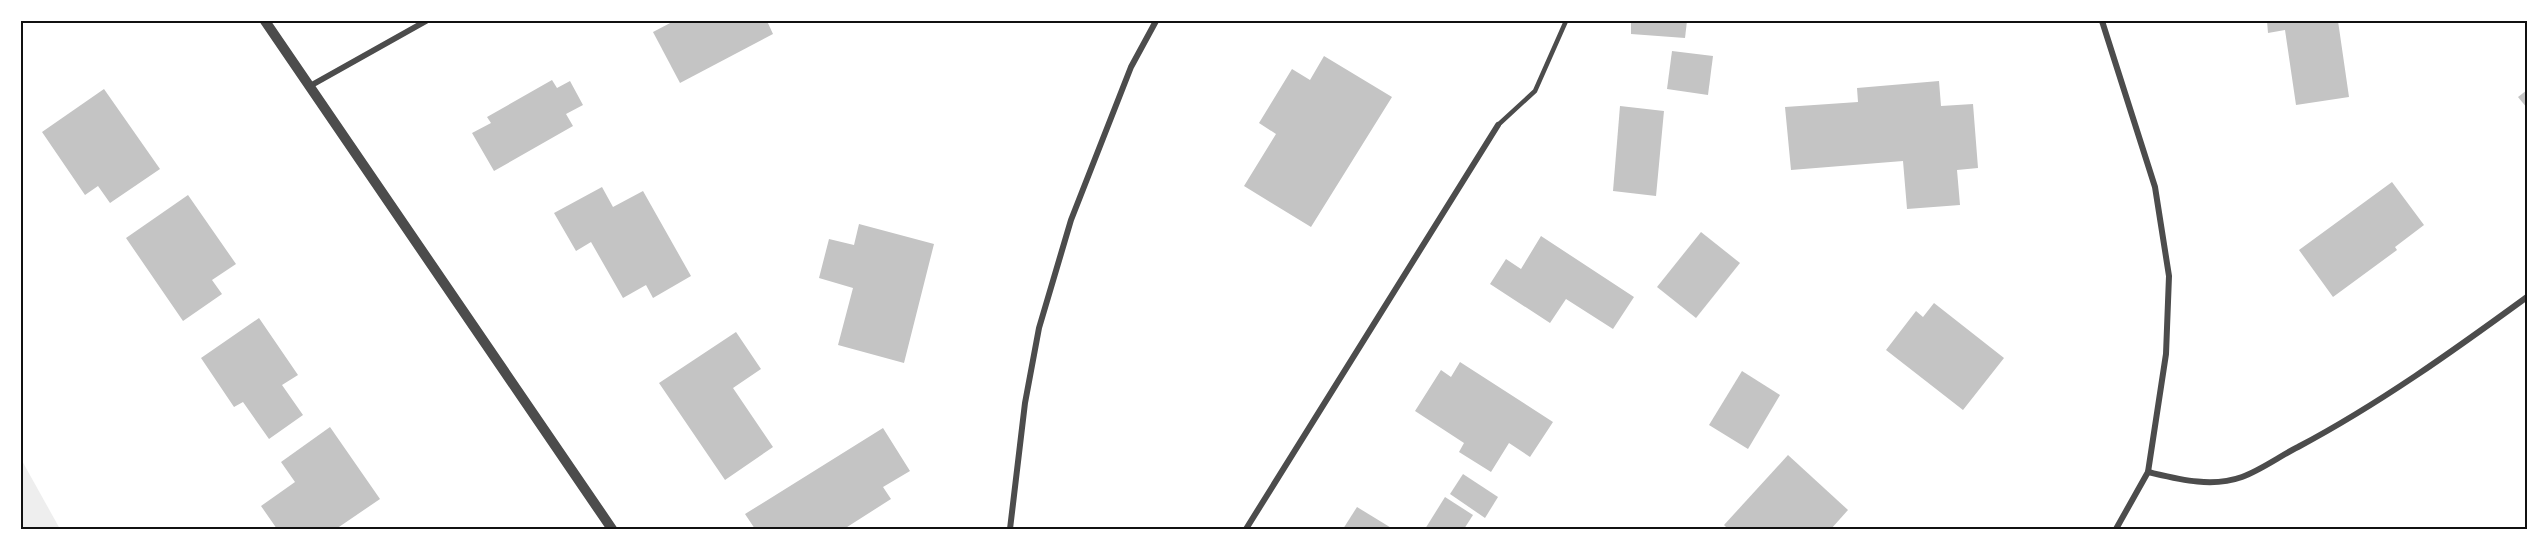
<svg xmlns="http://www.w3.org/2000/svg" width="2548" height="550" viewBox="0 0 2548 550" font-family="'Noto Sans',sans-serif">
<rect width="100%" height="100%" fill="#fff"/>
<path fill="#eee" d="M21 459 60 529H21Z"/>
<g fill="#c4c4c4">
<path d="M674 21H767L773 34 680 83 653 32Z"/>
<path d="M1631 21H1687L1685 38 1631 34Z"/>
<path d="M2267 21H2338L2349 97 2296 105 2285 30 2268 33Z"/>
<path d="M1672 51 1713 56 1708 95 1667 89Z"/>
<path d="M1324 56 1392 97 1311 227 1244 186 1276 134 1259 123 1292 69 1310 80Z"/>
<path d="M552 80 557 88 570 81 583 105 566 114 573 126 494 171 472 133 491 123 487 117Z"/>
<path d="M1939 81 1941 106 1973 104 1978 168 1957 170 1960 205 1907 209 1903 161 1791 170 1785 107 1858 102 1857 88Z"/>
<path d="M104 89 160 169 110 203 98 186 85 195 42 132Z"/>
<path d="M2527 90V108L2518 97Z"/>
<path d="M1620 106 1664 111 1656 196 1613 191Z"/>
<path d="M2392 182 2424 225 2395 247 2397 250 2333 297 2299 250Z"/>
<path d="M602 187 613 207 643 191 691 276 653 298 646 285 623 298 591 242 576 251 554 213Z"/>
<path d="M188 195 236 264 212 280 222 294 183 321 126 238Z"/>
<path d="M859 224 934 244 904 363 838 345 853 288 819 278 829 239 854 245Z"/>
<path d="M1701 232 1740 263 1696 318 1657 287Z"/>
<path d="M1541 236 1634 297 1613 329 1566 299 1550 323 1490 284 1506 259 1521 269Z"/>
<path d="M1934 303 2004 358 1963 410 1886 350 1916 311 1923 317Z"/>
<path d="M259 318 298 375 282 385 303 415 269 439 243 402 234 407 201 358Z"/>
<path d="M736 332 761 369 733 388 773 447 725 480 659 383Z"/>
<path d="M1460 362 1553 422 1530 457 1509 443 1491 472 1459 452 1464 443 1415 411 1441 370 1451 377Z"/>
<path d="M1742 371 1780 395 1748 449 1709 425Z"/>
<path d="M330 427 380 499 336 529H277L261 506 295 482 281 462Z"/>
<path d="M883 428 910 471 883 487 891 499 844 529H755L745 514Z"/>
<path d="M1788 455 1848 510 1831 529H1728L1724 525Z"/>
<path d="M1463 474 1498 497 1485 518 1450 494Z"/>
<path d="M1445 497 1473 515 1464 529H1425Z"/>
<path d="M1357 507 1393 529H1343Z"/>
</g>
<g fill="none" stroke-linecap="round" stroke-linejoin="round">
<path stroke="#4c4c4c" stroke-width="4.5" d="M1498 125 1535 91 1566 21"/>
<g stroke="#4c4c4c" stroke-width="6">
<path d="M2102 21 2155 187 2169 276 2166 354 2148 472 2116 529"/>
<path d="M310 86 426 21"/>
<path d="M2148 472C2178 479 2211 488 2242 477 2261 470 2280 456 2298 447 2379 404 2453 351 2527 297"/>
<path d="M1010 529 1025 403 1039 328 1071 220 1131 67 1156 21"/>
<path d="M1246 529 1498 125"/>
</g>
<path stroke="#4c4c4c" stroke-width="10" d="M265 21 612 529"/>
</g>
<rect width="2548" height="550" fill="none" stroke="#ffffff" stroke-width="45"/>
<rect x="22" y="22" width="2504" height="506" fill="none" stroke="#111" stroke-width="2"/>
</svg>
